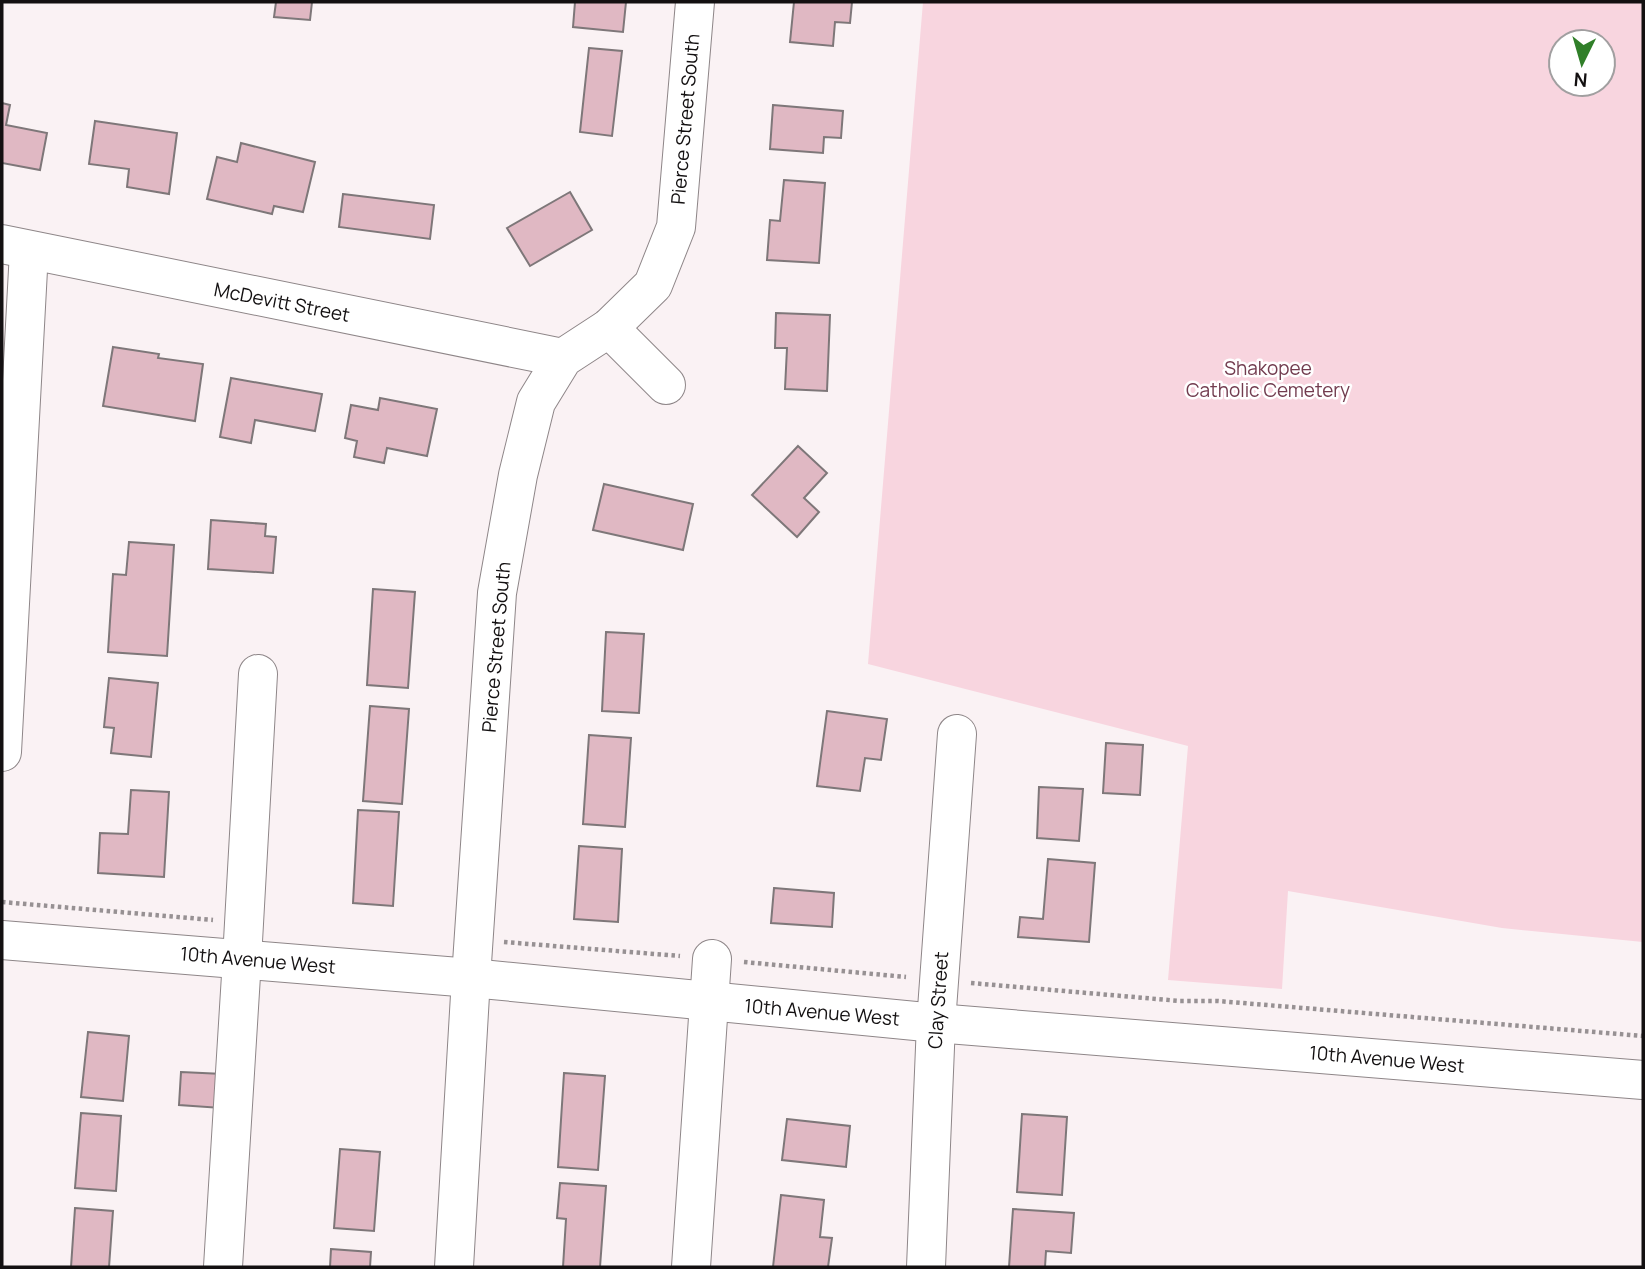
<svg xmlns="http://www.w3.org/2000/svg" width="1645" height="1269" viewBox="0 0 1645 1269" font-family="Manrope,sans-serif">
<rect width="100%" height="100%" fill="#faf2f4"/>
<path fill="#f8d5df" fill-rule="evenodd" d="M923 2H1643V942L1502 928 1288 891 1282 989 1168 980 1188 746 868 664ZM1561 42H1603V84H1561Z"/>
<g fill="#e0b8c3" stroke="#7e7779" stroke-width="2">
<path d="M276 2H312L310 20 274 17Z"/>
<path d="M575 2H626L623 32 573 27Z"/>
<path d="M794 2H852L850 23 835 22 833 46 790 42Z"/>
<path d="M589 48 622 51 612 136 580 132Z"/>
<path d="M2 103 10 105 6 125 47 133 40 170 2 163Z"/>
<path d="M773 105 843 111 841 138 824 137 823 153 770 149Z"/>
<path d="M95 121 177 133 169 194 127 187 129 169 89 164Z"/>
<path d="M241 143 315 162 303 212 274 206 272 214 207 199 217 157 237 162Z"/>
<path d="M784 180 825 183 819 263 767 260 770 220 780 221Z"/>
<path d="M570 192 592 230 530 266 507 228Z"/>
<path d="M343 194 434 205 430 239 339 227Z"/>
<path d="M776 313 830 315 827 391 785 389 787 348H775Z"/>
<path d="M113 347 159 354 158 358 203 364 195 421 103 406Z"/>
<path d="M231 378 322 394 315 431 255 420 251 443 220 437Z"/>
<path d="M380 398 437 409 427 456 387 448 384 463 354 457 357 441 345 438 351 405 378 410Z"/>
<path d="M798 446 827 473 804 498 819 512 797 537 752 495Z"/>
<path d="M604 484 693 504 683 550 593 530Z"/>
<path d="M211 520 266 524 265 536 276 537 273 573 208 569Z"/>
<path d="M129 542 174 545 167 656 108 652 113 574 126 575Z"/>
<path d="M373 589 415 592 408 688 367 685Z"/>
<path d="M606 632 644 634 639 713 602 711Z"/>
<path d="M109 678 158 683 151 757 111 753 114 728 104 727Z"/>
<path d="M370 706 409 709 402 804 363 801Z"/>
<path d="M827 711 887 719 881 760 865 758 860 791 817 786Z"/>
<path d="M589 735 631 738 625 827 583 824Z"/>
<path d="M1106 743 1143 745 1140 795 1103 793Z"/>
<path d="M1039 787 1083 789 1079 841 1037 838Z"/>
<path d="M131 790 169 792 164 877 98 873 100 833 128 834Z"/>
<path d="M358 810 399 812 393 906 353 903Z"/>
<path d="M579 846 622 849 618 922 574 919Z"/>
<path d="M1048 859 1095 863 1089 942 1018 937 1020 917 1043 919Z"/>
<path d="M774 888 834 893 832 927 771 923Z"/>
<path d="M88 1032 129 1036 123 1101 81 1097Z"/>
<path d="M181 1072 223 1074 221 1108 179 1105Z"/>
<path d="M564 1073 605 1076 598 1170 558 1167Z"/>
<path d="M81 1113 121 1116 116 1191 75 1188Z"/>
<path d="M1022 1114 1067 1117 1062 1195 1017 1192Z"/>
<path d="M787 1119 850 1126 846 1167 782 1160Z"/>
<path d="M340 1149 380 1152 374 1231 334 1228Z"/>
<path d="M560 1183 606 1186 600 1267H563L566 1219 557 1218Z"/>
<path d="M781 1195 824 1200 820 1237 832 1238 828 1267H773Z"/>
<path d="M75 1208 113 1211 109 1267H71Z"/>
<path d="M1013 1209 1074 1213 1071 1253 1046 1251 1045 1267H1009Z"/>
<path d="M331 1249 371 1252 370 1267H330Z"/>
</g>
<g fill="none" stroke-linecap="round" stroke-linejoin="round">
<g stroke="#8e8688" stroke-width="40">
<g id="minor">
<path d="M2 244 563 358"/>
<path d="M609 328 666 385"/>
<path d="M2 752 29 251"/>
<path d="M223 1267 242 959 258 674"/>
<path d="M454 1267 471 978 497 593 518 475 536 402 563 358 609 328 653 285 676 227 695 2"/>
<path d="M691 1267 712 959"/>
<path d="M926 1267 936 1023 957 734"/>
</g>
</g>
<g stroke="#8e8688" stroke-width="40">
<path id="major" d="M2 940 471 978 936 1023 1643 1080"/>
</g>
<g stroke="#979193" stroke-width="4.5" stroke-dasharray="3.5 3.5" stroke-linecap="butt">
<path d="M2 902 213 920"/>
<path d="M504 942 680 956"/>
<path d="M744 962 906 977"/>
<path d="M971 983 1180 1001H1218L1643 1036"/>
</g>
<use href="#minor" stroke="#fff" stroke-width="38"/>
<use href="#major" stroke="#fff" stroke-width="38"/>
</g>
<g text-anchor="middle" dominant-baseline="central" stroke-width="5" stroke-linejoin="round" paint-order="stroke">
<g font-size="19" fill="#131011" stroke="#fff">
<text transform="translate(685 119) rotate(-85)">Pierce Street South</text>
<text transform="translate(282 302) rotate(11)">McDevitt Street</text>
<text transform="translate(496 647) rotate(-85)">Pierce Street South</text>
<text transform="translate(258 960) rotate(5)">10th Avenue West</text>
<text transform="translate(938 1000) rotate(-86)">Clay Street</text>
<text transform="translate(822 1012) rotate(5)">10th Avenue West</text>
<text transform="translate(1387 1059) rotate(5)">10th Avenue West</text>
</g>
<g font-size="19" fill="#723c4f" stroke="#fff">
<text x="1268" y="368">Shakopee<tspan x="1268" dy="22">Catholic Cemetery</tspan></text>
</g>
</g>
<rect width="1645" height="1269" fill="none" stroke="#131011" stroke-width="7"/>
<g transform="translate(1582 63) rotate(185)"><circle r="33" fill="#ffffff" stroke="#a19fa0" stroke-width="2"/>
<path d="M0-5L12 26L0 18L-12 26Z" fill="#307f29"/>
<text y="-10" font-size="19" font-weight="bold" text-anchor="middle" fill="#131011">N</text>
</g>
</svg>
